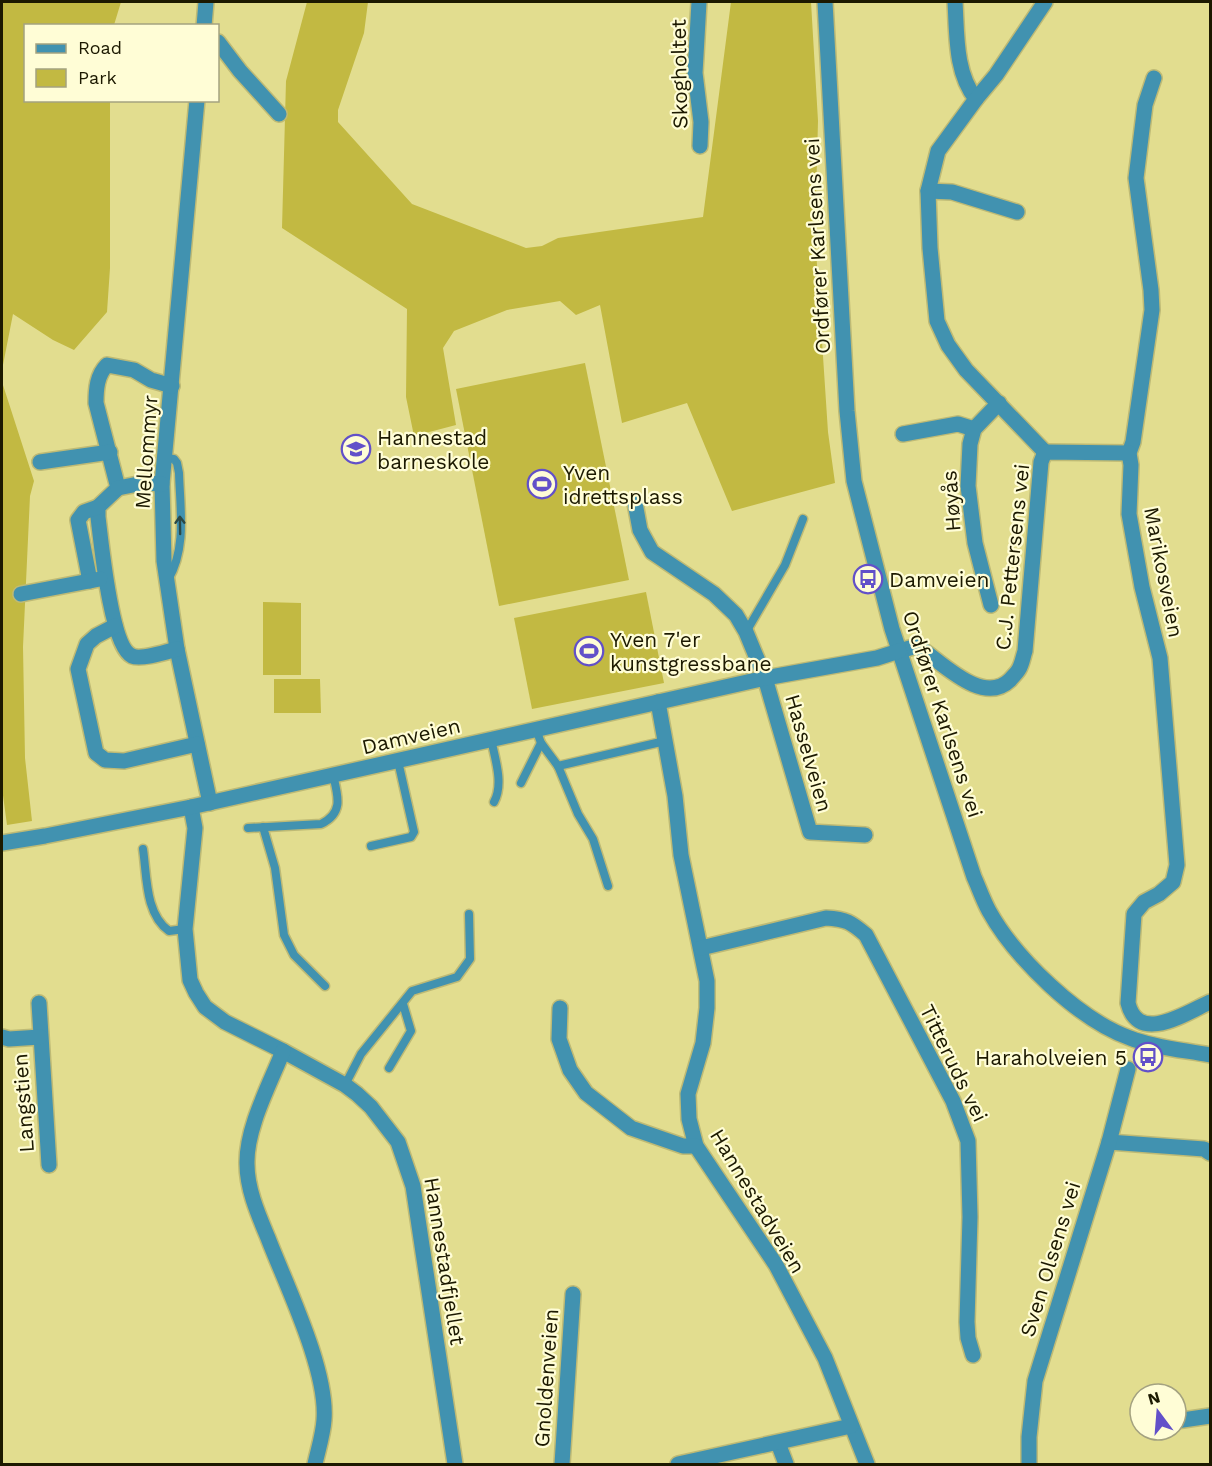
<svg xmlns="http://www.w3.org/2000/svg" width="1212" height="1466" viewBox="0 0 1212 1466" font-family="'Work Sans',sans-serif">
<rect width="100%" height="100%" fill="#e2dd8f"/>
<g fill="#c2b942">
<path d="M2 2H121L114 25 26 26V100L110 101V268L107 312 74 350 53 340 13 314 2 370Z"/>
<path d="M307 2H368L364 33 338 110V122L412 204 526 248 542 246 558 238 703 217 731 2H811L818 121 815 235 828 432 835 483 732 511 687 403 622 423 600 305 576 315 560 301 507 310 454 331 443 348 456 425 414 436 406 397 407 309 282 228 286 81Z"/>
<path d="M585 363 629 580 499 606 456 389Z"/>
<path d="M2 382 34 481 30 496 23 647 25 758 32 821 7 825 2 788Z"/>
<path d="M646 592 664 683 532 709 514 618Z"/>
<path d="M263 602 301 603V675H263Z"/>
<path d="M274 679H320L321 713H274Z"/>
</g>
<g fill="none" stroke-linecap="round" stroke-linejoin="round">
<g stroke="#beba75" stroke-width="11">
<g id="service">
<path d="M164 458 174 459 177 463 179 473C180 508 187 548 168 580"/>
<path d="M746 632 785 565 803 519"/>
<path d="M536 729 541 743 558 766 578 814 593 839 608 886"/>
<path d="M491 739C495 759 504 784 494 802"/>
<path d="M558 766 665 741"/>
<path d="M521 783 541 743"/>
<path d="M263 827 275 868 284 935 294 955 325 986"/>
<path d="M248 828 321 824C344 813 338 796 333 775"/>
<path d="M371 846 411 837 414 832 398 761"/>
<path d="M143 849C147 876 145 914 169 931L185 929"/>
<path d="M389 1068 411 1031 403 1004"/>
<path d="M345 1085 361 1054 412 991 457 977 470 959 469 914"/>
</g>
</g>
<g stroke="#beba75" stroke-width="18">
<g id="minor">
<path d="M699 2 695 73 701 122 700 146"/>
<path d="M955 2C957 34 955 73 976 99"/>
<path d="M204 26 206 2"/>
<path d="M218 42 240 71 279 114"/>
<path d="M1154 78 1145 105 1136 178 1151 290 1152 310 1133 442 1129 453 1131 465 1129 514 1142 587 1160 658 1177 865 1173 882 1159 894 1144 902 1134 914 1128 1003C1138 1045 1186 1013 1210 1002"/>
<path d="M197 100 162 484 164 561 177 649 210 803"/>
<path d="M928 191 952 192 1017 212"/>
<path d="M172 386 151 380 134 370 107 365C97 375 96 389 96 403L118 488 98 507V517C101 541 111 647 132 656 141 660 166 652 177 649"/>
<path d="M903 434 958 424 974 429"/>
<path d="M1045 452 966 370 948 345 937 321 930 248 928 191 938 151 976 99 996 75 1045 2"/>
<path d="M40 462 110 452"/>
<path d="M118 488 143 483 162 484"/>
<path d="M635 503 640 530 652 552 714 594 736 615 746 632 765 678 810 832 865 835"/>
<path d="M90 581 78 520 84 512 98 507"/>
<path d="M21 594 100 579"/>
<path d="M991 605 975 543 968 486 970 444 974 429 999 403"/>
<path d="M115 626 96 636 87 644 78 669 96 753 105 760 124 761 197 744"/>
<path d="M899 651 917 646C940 660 982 707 1010 680 1013 676 1017 673 1019 669 1022 664 1023 657 1025 651L1041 462 1045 452 1129 453"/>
<path d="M658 702 675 796 681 855 707 981V1008L703 1043 688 1094 689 1119 696 1146 776 1265 825 1358 867 1464"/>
<path d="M191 807 195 828 185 929 190 980 196 993 205 1007 225 1022 283 1051 345 1085 357 1094 371 1107 398 1142 413 1186 455 1464"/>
<path d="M701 948 826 918C846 919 851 922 866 935L953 1101 968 1141 970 1217 967 1322 968 1338 973 1355"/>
<path d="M39 1003 49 1165"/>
<path d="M560 1008 559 1039 570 1070 586 1093 631 1128 683 1146H696"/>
<path d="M2 1037 9 1039 40 1037"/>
<path d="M283 1051C270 1084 246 1128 247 1164 247 1189 258 1214 268 1238 286 1285 328 1370 324 1420 323 1435 318 1450 315 1464"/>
<path d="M1109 1142 1204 1149 1210 1153"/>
<path d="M1176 1421 1210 1416"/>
<path d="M778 1443 786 1464"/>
<path d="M562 1464 573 1294"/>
<path d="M678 1464 851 1426"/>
<path d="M1029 1464V1437L1035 1381 1109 1142 1128 1069"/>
</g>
</g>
<g stroke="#beba75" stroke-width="18">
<g id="tertiary">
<path d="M825 2 847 411 854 481 892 629 974 877C979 888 983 900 989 911 1015 958 1079 1020 1130 1038 1155 1048 1184 1050 1210 1055"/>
<path d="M2 843 45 836 191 807 765 678 877 658 899 651"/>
</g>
</g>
<use href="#service" stroke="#4192b0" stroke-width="8"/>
<use href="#minor" stroke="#4192b0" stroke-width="15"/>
<use href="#tertiary" stroke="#4192b0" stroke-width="15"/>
</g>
<defs><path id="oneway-shaft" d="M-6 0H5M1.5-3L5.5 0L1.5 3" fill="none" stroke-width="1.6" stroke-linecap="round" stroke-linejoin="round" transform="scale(1.5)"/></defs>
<use stroke="#2b4946" href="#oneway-shaft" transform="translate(180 525) rotate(-91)"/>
<defs>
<g id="school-ring" transform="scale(1.5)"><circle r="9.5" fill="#fffdd6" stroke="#6250c9" stroke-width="1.5"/><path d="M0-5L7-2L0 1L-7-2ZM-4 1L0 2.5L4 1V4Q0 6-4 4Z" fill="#6250c9"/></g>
<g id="stadium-ring" transform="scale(1.5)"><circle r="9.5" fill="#fffdd6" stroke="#6250c9" stroke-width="1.5"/><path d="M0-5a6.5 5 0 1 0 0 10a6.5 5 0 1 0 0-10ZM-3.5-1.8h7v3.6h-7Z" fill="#6250c9"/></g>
<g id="bus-ring" transform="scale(1.5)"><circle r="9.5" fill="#fffdd6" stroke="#6250c9" stroke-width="1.5"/><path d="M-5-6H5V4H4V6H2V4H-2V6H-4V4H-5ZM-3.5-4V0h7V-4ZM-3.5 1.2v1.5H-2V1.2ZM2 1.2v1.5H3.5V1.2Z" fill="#6250c9"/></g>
</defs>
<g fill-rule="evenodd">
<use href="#school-ring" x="356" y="449"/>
<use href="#stadium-ring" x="542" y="484"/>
<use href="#bus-ring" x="868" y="579"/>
<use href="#stadium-ring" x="589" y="651"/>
<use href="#bus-ring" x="1148" y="1057"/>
</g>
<g text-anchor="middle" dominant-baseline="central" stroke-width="4.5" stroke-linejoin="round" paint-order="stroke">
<g font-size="21" fill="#1c1900" stroke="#fffdd6">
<text transform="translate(679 74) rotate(-91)">Skogholtet</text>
<text transform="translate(817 246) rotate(-93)">Ordfører Karlsens vei</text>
<text transform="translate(146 452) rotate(-86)">Mellommyr</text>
<text transform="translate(951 501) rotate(-94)">Høyås</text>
<text transform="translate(1012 557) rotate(-84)">C.J. Pettersens vei</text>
<text transform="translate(1164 572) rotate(79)">Marikosveien</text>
<text transform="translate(943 714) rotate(72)">Ordfører Karlsens vei</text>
<text transform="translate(411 736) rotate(-13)">Damveien</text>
<text transform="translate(809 753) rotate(74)">Hasselveien</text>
<text transform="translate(954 1063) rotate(64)">Titteruds vei</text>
<text transform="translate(23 1103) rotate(-94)">Langstien</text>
<text transform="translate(758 1201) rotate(59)">Hannestadveien</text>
<text transform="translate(1050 1259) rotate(-73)">Sven Olsens vei</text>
<text transform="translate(445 1261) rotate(81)">Hannestadfjellet</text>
<text transform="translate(546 1378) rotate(-86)">Gnoldenveien</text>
</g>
<g font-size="21" fill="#1c1900" stroke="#fffdd6" text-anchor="start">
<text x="377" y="437">Hannestad<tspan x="377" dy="24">barneskole</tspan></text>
<text x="563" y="472">Yven<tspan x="563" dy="24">idrettsplass</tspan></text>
<text x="889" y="579">Damveien</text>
<text x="610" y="639">Yven 7'er<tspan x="610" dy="24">kunstgressbane</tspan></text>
<text x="1127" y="1057" text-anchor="end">Haraholveien 5</text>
</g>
</g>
<rect width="1212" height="1466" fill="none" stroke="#1c1900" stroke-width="6"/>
<rect x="24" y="24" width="195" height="78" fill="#fffdd6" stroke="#a4a280" stroke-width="1.5"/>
<rect x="36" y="44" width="30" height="9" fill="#4192b0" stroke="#a4a280" stroke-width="1.5"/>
<text x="78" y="54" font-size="18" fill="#1c1900">Road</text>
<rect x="36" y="69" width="30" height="18" fill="#c2b942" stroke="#a4a280" stroke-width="1.5"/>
<text x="78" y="84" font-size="18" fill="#1c1900">Park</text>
<g transform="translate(1158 1412) rotate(344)"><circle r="28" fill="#fffdd6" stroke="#a4a280" stroke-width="1.5"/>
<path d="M0-4.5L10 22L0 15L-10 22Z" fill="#6250c9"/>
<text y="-9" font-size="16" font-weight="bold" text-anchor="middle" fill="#1c1900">N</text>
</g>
</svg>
